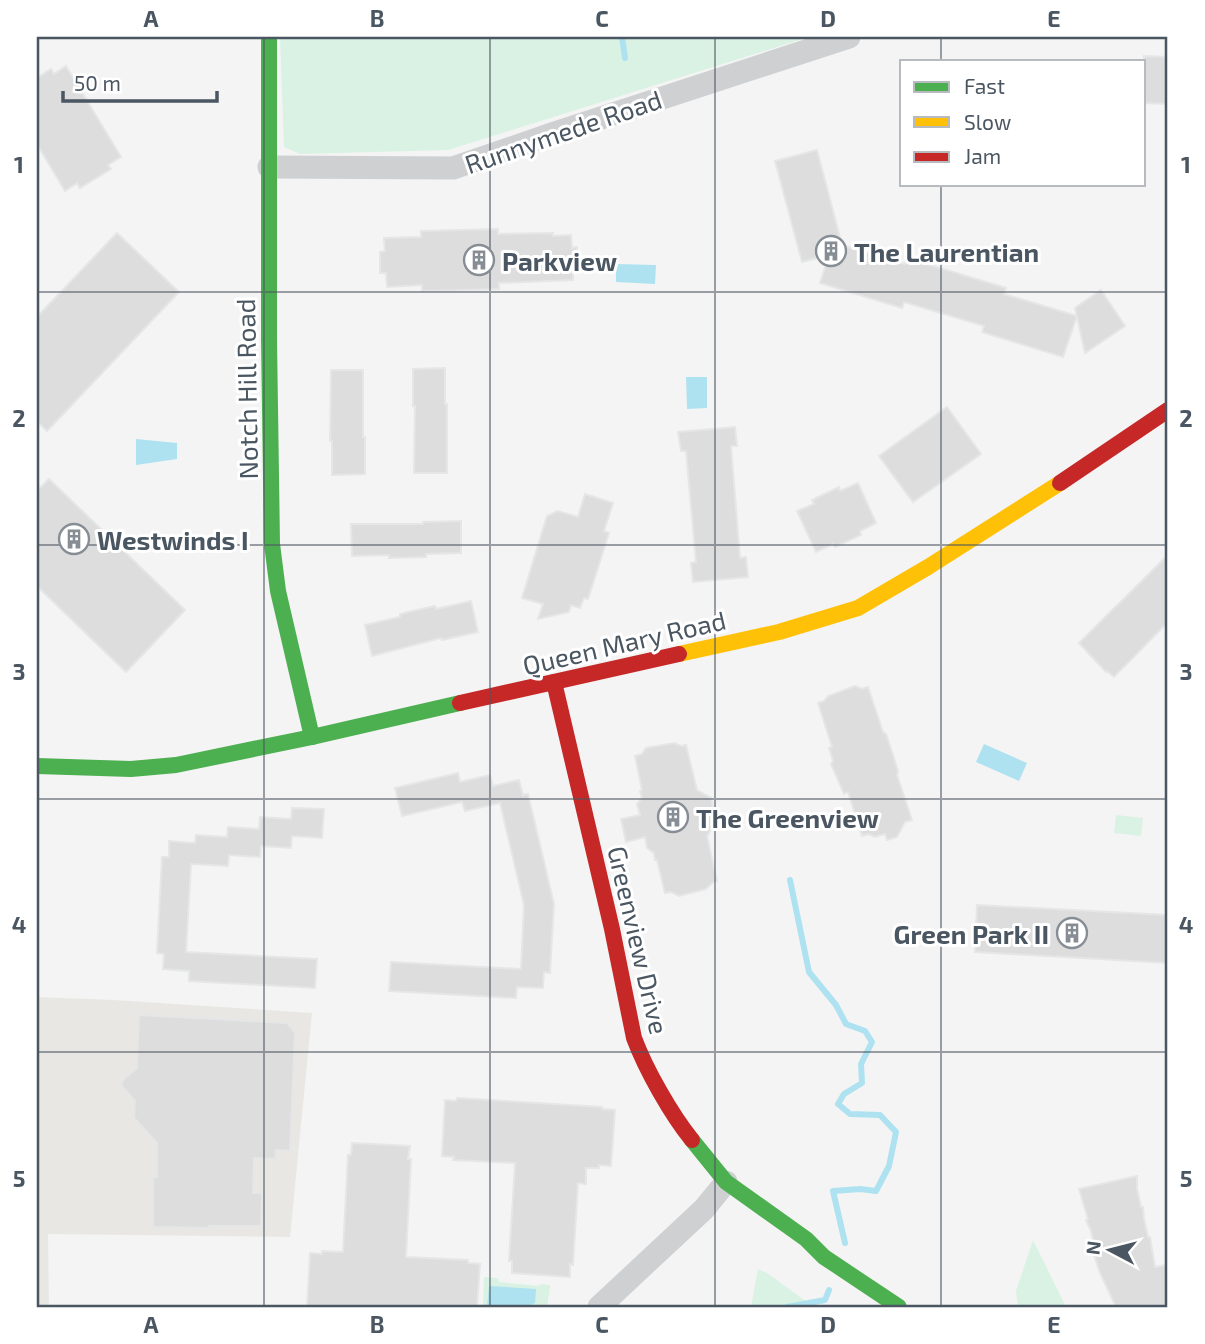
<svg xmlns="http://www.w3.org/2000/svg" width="1205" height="1344" viewBox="0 0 1205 1344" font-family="'Exo 2',sans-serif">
<rect width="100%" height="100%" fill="#f4f4f4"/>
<path fill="#e8e7e3" d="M37 997 113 1000 312 1013 290 1237 48 1234 49 1307H37Z"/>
<g fill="#d9f2e3">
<path d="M280 37H809L448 150 300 154 284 147Z"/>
<path d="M1116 815 1143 818 1141 836 1114 833Z"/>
<path d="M1033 1240 1066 1307H1018L1016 1291Z"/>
<path d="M758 1269 767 1273 814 1307H751Z"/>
<path d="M484 1277 498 1278 499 1282 539 1286 540 1284 550 1285 549 1297H548V1307H483Z"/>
</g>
<g fill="#aee2f0">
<path d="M616 264 656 265 655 284 616 282Z"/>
<path d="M686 377H707V408L687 409Z"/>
<path d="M136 439 177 443V459L136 465Z"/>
<path d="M984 744 1027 763 1019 781 976 762Z"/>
<path d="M489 1286 536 1289 535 1303 525 1307H487Z"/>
</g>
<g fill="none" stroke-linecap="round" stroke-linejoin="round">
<g stroke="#aee2f0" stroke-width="6">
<path d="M622 37 625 58"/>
<path d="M790 880 809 972 836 1005 846 1024 865 1031 872 1042 861 1064 862 1083 844 1094 838 1104 850 1114 880 1115 896 1132 889 1166 876 1191 860 1189 833 1191 845 1243"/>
<path d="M787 1307 825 1300 829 1290"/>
</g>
</g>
<g fill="#ddddde" stroke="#e5e6e7" stroke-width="2">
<path d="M1144 56 1168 57V104L1144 103Z"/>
<path d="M66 66 121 157 108 165 111 169 80 188 77 183 65 191 37 144V78L51 69 54 74Z"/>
<path d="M817 150 842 245 905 264 907 258 1006 288 1004 294 1077 316 1063 357 982 332 984 326 904 302 902 308 820 283 829 255 802 262 775 161Z"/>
<path d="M498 229V234L553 233V236L571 235 572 248 577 247V268H573V280L499 283V289L422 291V285L387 287 386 273H380V252L385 251 384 238 421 237V231Z"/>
<path d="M117 233 179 292 47 431 37 421V317Z"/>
<path d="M1101 290 1125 326 1085 353 1075 308Z"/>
<path d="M445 368V404H447V473H414L415 406H413V369Z"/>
<path d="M331 370H363V437H365V474L332 475V441H330Z"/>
<path d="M947 407 981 454 913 502 879 456Z"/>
<path d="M735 427 737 446H731L740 558 746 557 748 577 693 582 691 563 696 562 686 451H681L678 432Z"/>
<path d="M49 479 185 610 126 672 37 586V491Z"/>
<path d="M858 483 876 523 860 531 861 535 835 547 833 544 816 552 797 511 814 504 812 500 839 487 840 491Z"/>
<path d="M585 494 613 503 604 531 609 533 588 599 584 598 580 608 571 605 569 612 538 619 543 604 522 598 547 516 558 511 578 517Z"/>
<path d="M461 521V553L426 554V557L389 558V555L352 556 351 524H423V522Z"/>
<path d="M1168 555V622L1114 677 1107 671 1106 672 1079 643Z"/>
<path d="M471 601 478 632 442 640 441 638 372 656 365 625 400 617V614L417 610 435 606 436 609Z"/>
<path d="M855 686 862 689 868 687 883 732 886 734 894 758 898 771 897 775 912 820 905 822 897 837 887 840 885 834 875 837 869 834 862 836 848 792 844 794 831 764 833 761 829 748 832 747 818 703 824 701 828 696Z"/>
<path d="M674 743 681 746 686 745 697 790 711 798 716 822 707 836 717 881 712 883 706 889 679 896 671 892 665 893 657 860H655L654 853 647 848 645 837 626 842 621 819 640 815 637 804 642 798 640 791 642 790 635 756 642 754 646 748Z"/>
<path d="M458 773 460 782 490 775 493 786 519 780 523 795 528 794 554 904 550 973 544 972 543 988 517 987 516 998 389 991 391 962 521 969 524 905 500 803 465 811 462 802 402 816 395 788Z"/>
<path d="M292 808 324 809 322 838 292 836 291 848 261 846 260 857 229 855 228 866 191 864 186 952 317 959 315 988 189 981V971L163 969 164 954 157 953 162 857H169V841L195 843 196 835 227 837 228 827 259 829 260 817 291 819Z"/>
<path d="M977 905 1168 915V963L975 952Z"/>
<path d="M139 1015 287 1023 295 1033 290 1151 276 1150 275 1159 254 1158 253 1193H262L261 1226H209V1228L153 1227V1177H157V1143L134 1118 135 1101 121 1085 124 1079 137 1068Z"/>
<path d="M457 1098 602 1107V1109L615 1110 611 1166 599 1165V1168H586V1184L578 1183 573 1265 570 1264V1277L512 1273V1261H509L515 1163 453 1160 454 1157 442 1156 445 1100 456 1101Z"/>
<path d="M352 1143 410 1146 408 1159H411L406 1257 468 1260V1263L480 1264 477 1307H307L310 1253 322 1254V1251L343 1252 348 1155H351Z"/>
<path d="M1137 1176V1189L1141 1207H1143L1144 1219 1148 1237H1150L1155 1267 1166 1265 1168 1283V1307H1116L1100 1273 1092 1249H1095L1091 1231 1086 1220 1088 1219 1079 1189Z"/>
</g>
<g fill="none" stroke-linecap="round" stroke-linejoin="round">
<g stroke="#ced0d2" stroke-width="23">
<path d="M269 167 453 168 552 134 849 37"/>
<path d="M599 1307 704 1209 726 1182"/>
</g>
<g stroke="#4caf50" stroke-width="16">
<path d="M269 37V340L272 544 278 591 312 737"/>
<path d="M37 766 131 769 176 765 312 737 460 703"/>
<path d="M692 1140 726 1182 806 1239 824 1257 899 1307"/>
</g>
<path stroke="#ffc107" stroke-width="16" d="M679 654 779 632 858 608 928 567 1060 483"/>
<g stroke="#c62828" stroke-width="16">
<path d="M1060 483 1168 410"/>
<path d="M554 682 612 929 634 1038C646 1070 671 1114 692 1140"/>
<path d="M460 703 679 654"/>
</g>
</g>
<path fill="none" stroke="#4a5661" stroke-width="2" stroke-opacity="0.55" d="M264 37V1307M490 37V1307M715 37V1307M941 37V61M941 184V1307M37 292H1168M37 545H1168M37 799H1168M37 1052H1168"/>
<defs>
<g id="building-ring" transform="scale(1.575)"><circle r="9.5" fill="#fff" stroke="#868d94" stroke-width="1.5"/><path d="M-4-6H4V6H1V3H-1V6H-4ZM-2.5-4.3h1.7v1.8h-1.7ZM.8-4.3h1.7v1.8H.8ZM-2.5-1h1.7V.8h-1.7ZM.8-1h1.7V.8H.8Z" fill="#868d94"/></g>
</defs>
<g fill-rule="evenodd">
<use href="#building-ring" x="831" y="251"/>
<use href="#building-ring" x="479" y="260"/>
<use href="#building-ring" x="74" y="539"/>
<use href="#building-ring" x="673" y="817"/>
<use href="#building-ring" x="1072" y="933"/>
</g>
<g text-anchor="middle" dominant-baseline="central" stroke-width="6" stroke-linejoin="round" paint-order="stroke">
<g font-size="26" fill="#4a5661" stroke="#fff">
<text transform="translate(563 131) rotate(-19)">Runnymede Road</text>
<text transform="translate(246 389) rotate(-91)">Notch Hill Road</text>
<text transform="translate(624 642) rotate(-13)">Queen Mary Road</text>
<text transform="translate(639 940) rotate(77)">Greenview Drive</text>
</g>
<g font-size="26" font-weight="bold" fill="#4a5661" stroke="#fff" text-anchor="start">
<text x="854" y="251">The Laurentian</text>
<text x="502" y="260">Parkview</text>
<text x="97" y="539">Westwinds I</text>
<text x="696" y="817">The Greenview</text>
<text x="1049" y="933" text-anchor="end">Green Park II</text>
</g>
</g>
<rect width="1205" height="1344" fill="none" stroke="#ffffff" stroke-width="77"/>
<rect x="900" y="60" width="245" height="126" fill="#ffffff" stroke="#b7bbc0" stroke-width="2"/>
<rect x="914" y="82" width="35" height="10" fill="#4caf50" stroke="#b7bbc0" stroke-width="2"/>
<text x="964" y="94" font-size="21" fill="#4a5661">Fast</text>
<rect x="914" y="117" width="35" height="10" fill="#ffc107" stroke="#b7bbc0" stroke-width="2"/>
<text x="964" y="130" font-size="21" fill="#4a5661">Slow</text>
<rect x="914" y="152" width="35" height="10" fill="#c62828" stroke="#b7bbc0" stroke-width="2"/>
<text x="964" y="164" font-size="21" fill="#4a5661">Jam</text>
<g transform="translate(1110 1250) rotate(277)" stroke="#ffffff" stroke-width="5" paint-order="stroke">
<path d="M0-5L12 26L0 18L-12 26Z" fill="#4a5661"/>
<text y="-10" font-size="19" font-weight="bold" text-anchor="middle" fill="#4a5661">N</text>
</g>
<path d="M63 91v10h154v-10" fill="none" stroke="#4a5661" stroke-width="3.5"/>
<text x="74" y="91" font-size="21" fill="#4a5661" stroke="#ffffff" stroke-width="5" paint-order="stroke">50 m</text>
<rect x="38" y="38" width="1128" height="1268" fill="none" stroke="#4a5661" stroke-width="2.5"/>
<g font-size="23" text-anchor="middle" font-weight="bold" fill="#4a5661">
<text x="151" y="27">A</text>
<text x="377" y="27">B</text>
<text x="602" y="27">C</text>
<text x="828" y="27">D</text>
<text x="1054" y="27">E</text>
<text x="19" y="173">1</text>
<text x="1186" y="173">1</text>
<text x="19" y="427">2</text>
<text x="1186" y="427">2</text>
<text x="19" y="680">3</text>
<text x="1186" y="680">3</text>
<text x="19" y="933">4</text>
<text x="1186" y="933">4</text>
<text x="19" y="1187">5</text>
<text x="1186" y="1187">5</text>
<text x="151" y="1333">A</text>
<text x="377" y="1333">B</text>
<text x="602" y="1333">C</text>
<text x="828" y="1333">D</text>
<text x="1054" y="1333">E</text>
</g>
</svg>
